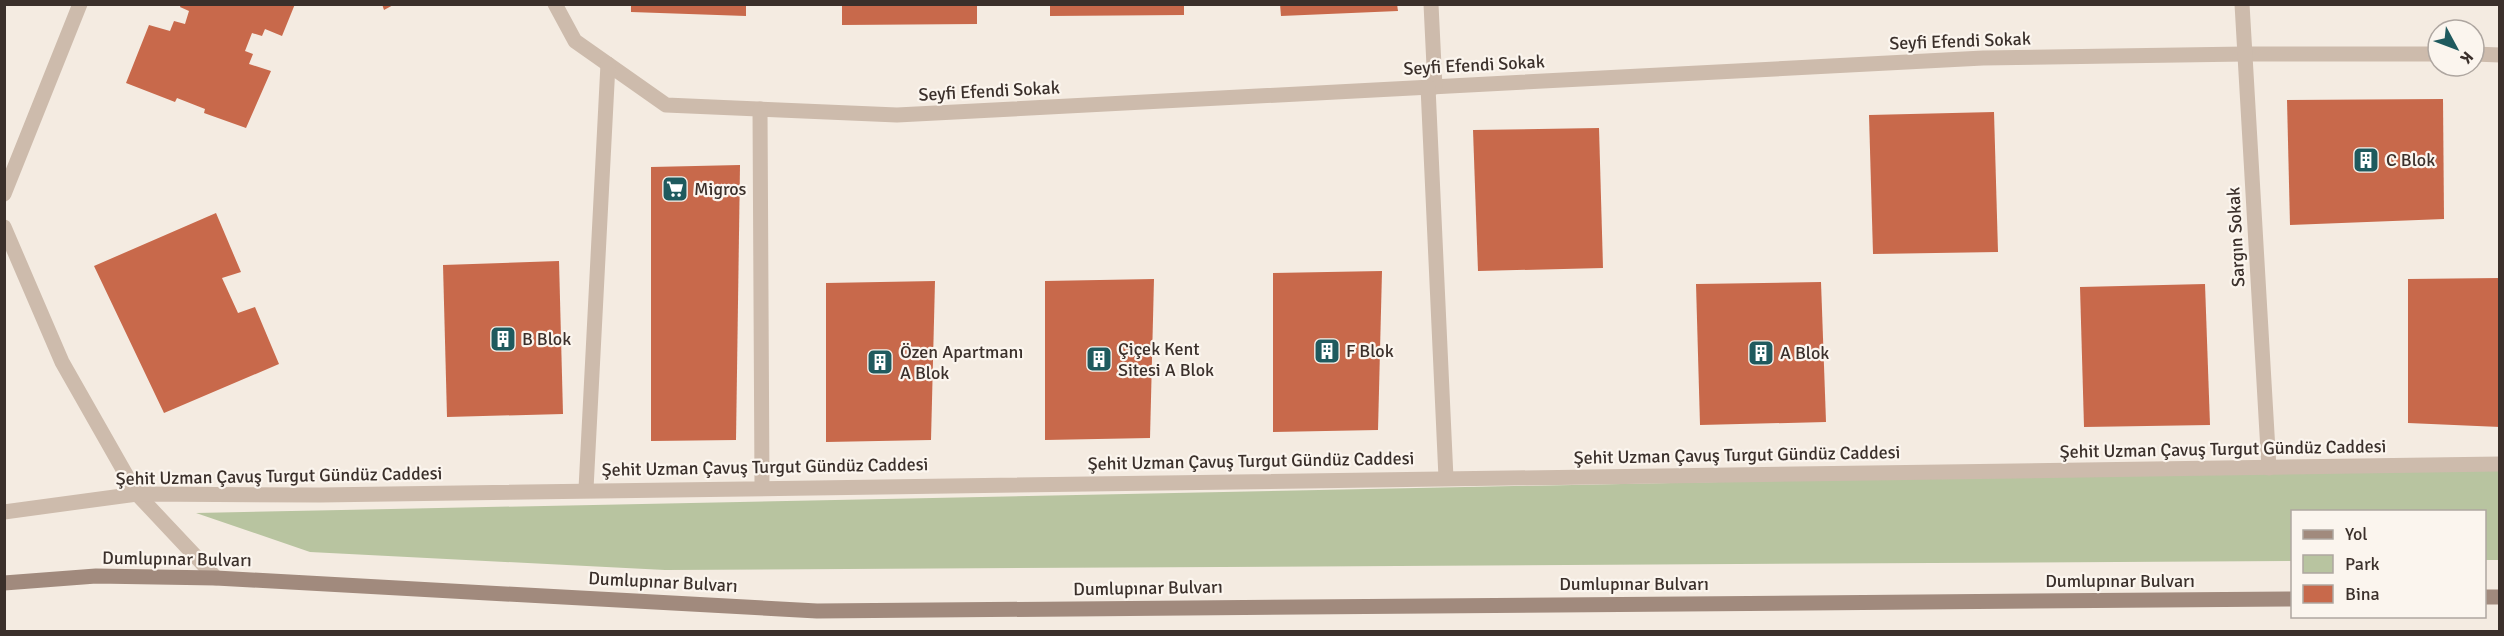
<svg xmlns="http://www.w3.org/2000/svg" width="2504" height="636" viewBox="0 0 2504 636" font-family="Signika,sans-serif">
<rect width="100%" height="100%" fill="#f4ebe1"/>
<path fill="#b8c4a0" d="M2500 466 2499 560H2485L2484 512H2292V561L665 570 310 552 196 513Z"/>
<g fill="#c8694b">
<path d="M181 4H295L282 36 265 29 262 36 252 33 245 51 253 54 249 64 271 71 246 128 204 113 205 109 177 98 175 102 126 83 149 25 170 31 174 21 185 24 189 11 180 7Z"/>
<path d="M382 4H395L384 10Z"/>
<path d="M631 4H746V16L631 12Z"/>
<path d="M842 4H977V24L842 25Z"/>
<path d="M1050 4H1184V15L1050 16Z"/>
<path d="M1280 4H1397L1398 11 1281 16Z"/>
<path d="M2443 99 2444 219 2290 225 2287 100Z"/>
<path d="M1994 112 1998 252 1873 254 1869 115Z"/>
<path d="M1599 128 1603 268 1478 271 1473 130Z"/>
<path d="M740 165 736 440 651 441V167Z"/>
<path d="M216 213 241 272 222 278 238 313 255 307 279 364 164 413 94 266Z"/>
<path d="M559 261 563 414 447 417 443 265Z"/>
<path d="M1382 271 1378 430 1273 432V273Z"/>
<path d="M2500 278V427L2408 423V279Z"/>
<path d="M1154 279 1150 438 1045 440V281Z"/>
<path d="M935 281 931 440 826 442V283Z"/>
<path d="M1821 282 1826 422 1700 425 1696 284Z"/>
<path d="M2205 284 2210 425 2084 427 2080 287Z"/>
</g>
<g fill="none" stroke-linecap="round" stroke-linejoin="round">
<g stroke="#cdbbac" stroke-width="15">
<path d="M555 4 575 41 666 105 897 115 1983 58 2245 54H2438"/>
<path d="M1431 4 1435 87"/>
<path d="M2242 4 2269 468"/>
<path d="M2474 54 2500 55"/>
<path d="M1428 87 1446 478"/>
<path d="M760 109 762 487"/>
<path d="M4 194 80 4"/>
<path d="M4 227 62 362 137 494 216 578"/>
<path d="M586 489 608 64"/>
<path d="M4 512 137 494 320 495 2500 464"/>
</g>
<g stroke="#a18a7d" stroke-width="15">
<path d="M4 583 96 576 216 578 817 611 2292 599"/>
<path d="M2484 597H2500"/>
</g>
</g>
<defs>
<g id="building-square" transform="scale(1.35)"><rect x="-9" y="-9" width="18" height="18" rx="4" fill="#1f5a5e" stroke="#fbf5ee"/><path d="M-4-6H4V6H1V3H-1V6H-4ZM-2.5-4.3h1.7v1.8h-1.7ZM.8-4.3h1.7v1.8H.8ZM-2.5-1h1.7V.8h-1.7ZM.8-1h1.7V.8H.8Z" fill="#fff"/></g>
<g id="supermarket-square" transform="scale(1.35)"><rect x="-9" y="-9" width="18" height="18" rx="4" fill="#1f5a5e" stroke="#fbf5ee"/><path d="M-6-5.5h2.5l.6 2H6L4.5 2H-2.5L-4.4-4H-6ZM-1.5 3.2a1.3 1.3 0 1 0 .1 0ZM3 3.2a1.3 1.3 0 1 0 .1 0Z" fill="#fff"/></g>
</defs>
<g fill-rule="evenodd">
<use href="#building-square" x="2366" y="160"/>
<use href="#supermarket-square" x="675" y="189"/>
<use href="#building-square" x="503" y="339"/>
<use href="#building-square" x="1327" y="351"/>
<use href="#building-square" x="1761" y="353"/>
<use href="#building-square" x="1099" y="359"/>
<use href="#building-square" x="880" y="362"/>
</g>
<g text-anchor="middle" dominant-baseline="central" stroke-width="4.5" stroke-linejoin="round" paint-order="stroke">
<g font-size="18" fill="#3b302b" stroke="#fbf5ee">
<text transform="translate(1960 41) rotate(-2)">Seyfi Efendi Sokak</text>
<text transform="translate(1474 65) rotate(-3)">Seyfi Efendi Sokak</text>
<text transform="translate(989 91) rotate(-3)">Seyfi Efendi Sokak</text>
<text transform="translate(2236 237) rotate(-93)">Sargın Sokak</text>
<text transform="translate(2223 449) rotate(-1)">Şehit Uzman Çavuş Turgut Gündüz Caddesi</text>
<text transform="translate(1737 455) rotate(-1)">Şehit Uzman Çavuş Turgut Gündüz Caddesi</text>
<text transform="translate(1251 461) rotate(-1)">Şehit Uzman Çavuş Turgut Gündüz Caddesi</text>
<text transform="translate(765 467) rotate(-1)">Şehit Uzman Çavuş Turgut Gündüz Caddesi</text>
<text transform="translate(279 476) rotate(-1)">Şehit Uzman Çavuş Turgut Gündüz Caddesi</text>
<text transform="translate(177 559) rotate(1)">Dumlupınar Bulvarı</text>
<text x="2120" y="581">Dumlupınar Bulvarı</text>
<text transform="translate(663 582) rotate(3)">Dumlupınar Bulvarı</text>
<text x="1634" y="584">Dumlupınar Bulvarı</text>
<text transform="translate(1148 588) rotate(-1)">Dumlupınar Bulvarı</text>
</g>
<g font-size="18" fill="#3b302b" stroke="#fbf5ee" text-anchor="start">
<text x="2386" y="160">C Blok</text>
<text x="694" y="189">Migros</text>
<text x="522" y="339">B Blok</text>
<text x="1118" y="349">Çiçek Kent<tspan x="1118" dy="21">Sitesi A Blok</tspan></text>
<text x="1346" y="351">F Blok</text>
<text x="900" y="352">Özen Apartmanı<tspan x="900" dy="21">A Blok</tspan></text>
<text x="1780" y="353">A Blok</text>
</g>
</g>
<rect width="2504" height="636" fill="none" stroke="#3b302b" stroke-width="12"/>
<rect x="2291" y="510" width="195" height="108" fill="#fbf5ee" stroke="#aea6a0" stroke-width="1.5"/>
<rect x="2303" y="530" width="30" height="9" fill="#a18a7d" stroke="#aea6a0" stroke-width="1.5"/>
<text x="2345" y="540" font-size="18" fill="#3b302b">Yol</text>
<rect x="2303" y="555" width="30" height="18" fill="#b8c4a0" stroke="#aea6a0" stroke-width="1.5"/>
<text x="2345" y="570" font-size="18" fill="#3b302b">Park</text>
<rect x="2303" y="585" width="30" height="18" fill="#c8694b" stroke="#aea6a0" stroke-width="1.5"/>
<text x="2345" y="600" font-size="18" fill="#3b302b">Bina</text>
<g transform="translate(2456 48) rotate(131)"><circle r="28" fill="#fbf5ee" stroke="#aea6a0" stroke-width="1.5"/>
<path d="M0-4.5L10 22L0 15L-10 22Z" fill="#1f5a5e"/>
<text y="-9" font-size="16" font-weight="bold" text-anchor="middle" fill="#3b302b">K</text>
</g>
</svg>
